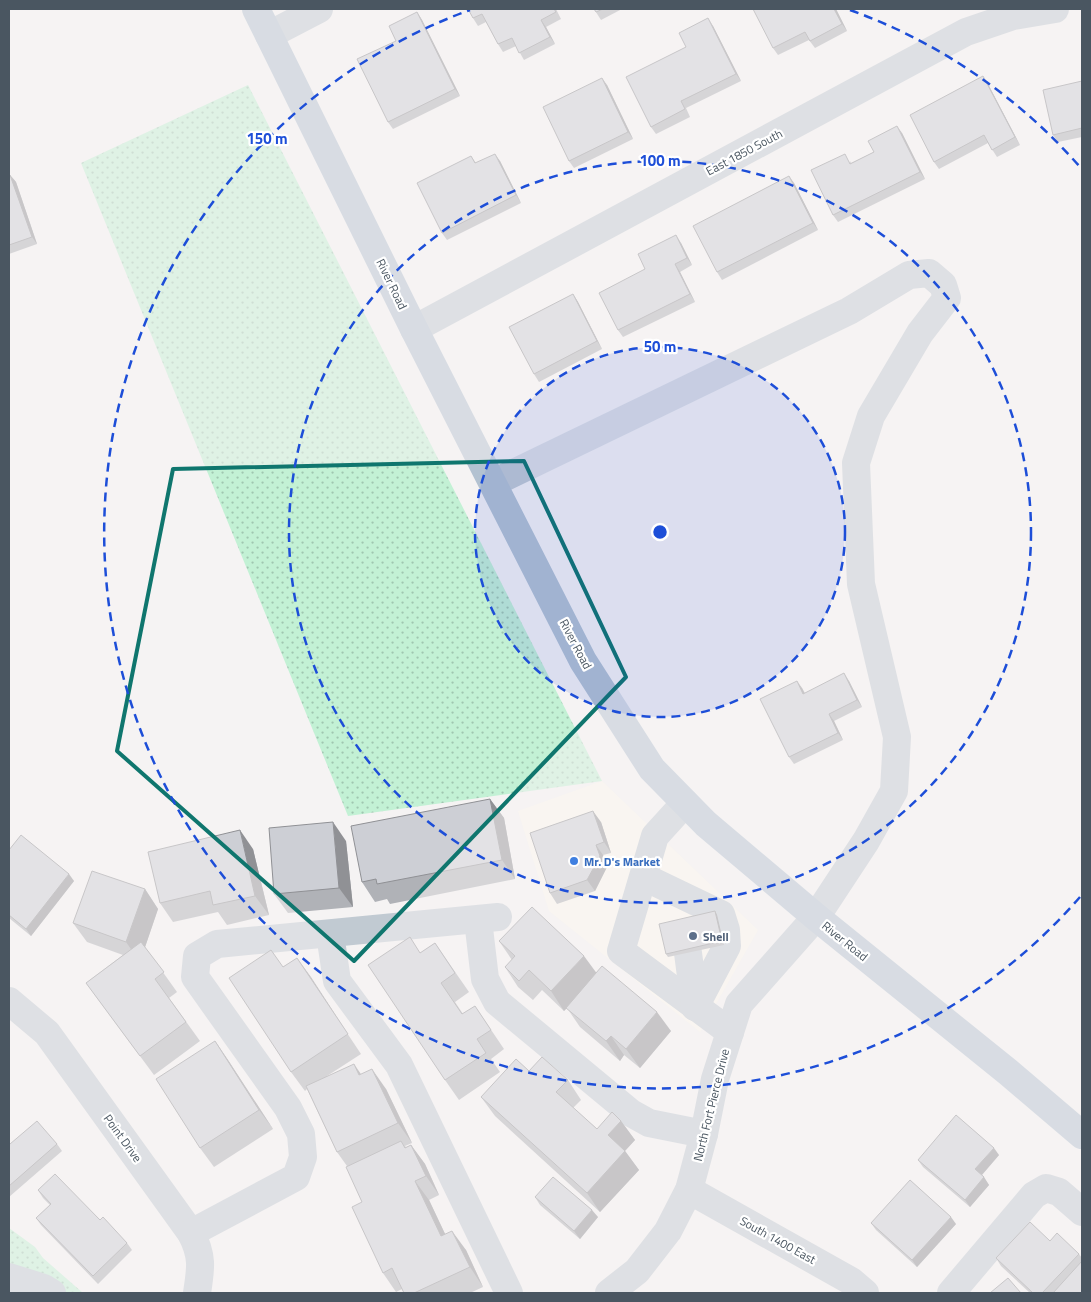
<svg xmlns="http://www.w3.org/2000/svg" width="1091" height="1302" viewBox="0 0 1091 1302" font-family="'Titillium Web',sans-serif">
<defs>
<pattern id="grass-dots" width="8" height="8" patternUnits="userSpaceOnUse" patternTransform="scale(1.25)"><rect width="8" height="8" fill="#c3f1d5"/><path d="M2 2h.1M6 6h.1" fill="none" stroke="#a0c6b0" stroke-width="1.8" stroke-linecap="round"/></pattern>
</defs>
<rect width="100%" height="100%" fill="#f5f3f3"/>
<path fill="#fdf9ef" d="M602 781 758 930 700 1032 549 911 518 811Z"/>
<g fill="url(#grass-dots)">
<path d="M248 85 602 781 348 816 81 163Z"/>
<path d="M9 1228 35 1247 43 1258 83 1293H9Z"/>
</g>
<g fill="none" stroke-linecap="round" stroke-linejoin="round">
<g stroke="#c1cad2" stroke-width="28">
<path d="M269 35 319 9"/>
<path d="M414 329 966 32 1013 16 1055 9"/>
<path d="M493 483 849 311 909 275 929 273 943 285 947 298 920 333 871 416 856 463 861 584 897 737 894 791 866 841 816 917 739 1004 715 1079 704 1134 689 1190 668 1231 637 1271 609 1293"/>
<path d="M685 803 655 836 621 951 730 1032"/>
<path d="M644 877 721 914 726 930 727 946 695 1007"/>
<path d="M478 920 485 979 497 1002 631 1113 649 1123 704 1134"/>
<path d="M330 934 337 981 399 1065 509 1293"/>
<path d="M688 953 695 1007"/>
<path d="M9 1001 47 1033 191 1233C203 1256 201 1268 197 1293"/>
<path d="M689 1190 851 1281 865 1293"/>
<path d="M191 1233 296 1177 303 1157 301 1134 288 1108 195 977 197 956 217 944 498 917"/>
<path d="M9 1277 44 1288 52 1293"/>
<path d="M951 1293 1034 1195 1046 1188 1059 1192 1082 1212"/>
</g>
<path stroke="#b3c2d1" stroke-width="28" d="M256 9 414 329 583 661 652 769 706 824 816 917 1008 1072 1082 1135"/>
</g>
<g fill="#b0b2b7">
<path d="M468 9H556L561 19 546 27 555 44 524 60 516 46 503 52 498 44 486 22 478 26 473 18Z"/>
<path d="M594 9H622L601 20Z"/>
<path d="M836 9 847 31 815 48 809 40 778 55 773 48Z"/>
<path d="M417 12 422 20 460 96 393 129 388 122 396 41Z"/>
<path d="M713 26 741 81 686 108 690 117 656 134 651 127Z"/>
<path d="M1082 81V137L1058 142 1053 135Z"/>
<path d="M988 84 1020 145 997 157 988 143 939 169 934 162Z"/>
<path d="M607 85 633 139 574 168 569 161Z"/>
<path d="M902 133 925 179 838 222 833 215 850 161 851 163 874 152Z"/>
<path d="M471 156 476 163 500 161 521 203 447 240 442 233Z"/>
<path d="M10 175 16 182 37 244 9 254V176Z"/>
<path d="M794 183 818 230 722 280 717 272Z"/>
<path d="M681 243 692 265 680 272 695 302 623 337 618 330 645 269Z"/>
<path d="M573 294 578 302 602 349 539 382 534 374Z"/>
<path d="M849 681 862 707 834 721 843 740 794 764 789 757 802 688 805 693Z"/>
<path d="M490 799 504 818 515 879 390 904 387 899 375 902 362 882Z"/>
<path d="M601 822 611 853 603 855 607 867 595 891 557 904 550 893Z"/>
<path d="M346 841 353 907 288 913 274 894Z"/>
<path d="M253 849 269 915 227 925 218 912 173 922 160 903Z"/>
<path d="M9 850 74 881 31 936 9 918Z"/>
<path d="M145 889 158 909 145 947 177 992 169 998 200 1041 154 1075 86 983 123 955 87 942 73 923Z"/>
<path d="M715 911 717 915 724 945 668 957 666 954Z"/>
<path d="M499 941 596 973 671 1031 640 1068 624 1055 620 1061 580 1027 567 1008 564 1011 542 990 533 1000 518 987 505 967 512 960Z"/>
<path d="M435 943 469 992 455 1002 463 1014 475 1006 504 1049 491 1059 500 1072 459 1100 445 1080 420 953Z"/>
<path d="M297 958 361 1054 327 1076 361 1075 386 1089 412 1143 405 1146 406 1147 411 1145 425 1164 439 1195 429 1200 445 1234 466 1250 483 1287 470 1293H404L402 1289 396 1292 383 1273 362 1202 347 1166 337 1152 307 1089 305 1091 291 1072 283 967Z"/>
<path d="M215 1041 228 1060 273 1129 214 1167 200 1148Z"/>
<path d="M529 1071 568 1080 581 1100 573 1108 597 1129 621 1121 635 1140 625 1151 639 1170 600 1212 495 1116 481 1097Z"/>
<path d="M9 1142 10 1144H57L62 1151 9 1197Z"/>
<path d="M999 1155 982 1175 989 1185 970 1207 923 1167 918 1160Z"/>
<path d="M38 1190 100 1220 127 1243 132 1250 98 1284 41 1225 36 1218 50 1205 43 1198Z"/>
<path d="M535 1197 598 1217 580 1239 540 1205Z"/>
<path d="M871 1223 956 1224 917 1267 876 1230Z"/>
<path d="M1050 1241 1079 1254 1082 1258V1293H1030L1001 1266 996 1258Z"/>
</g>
<g fill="#909195">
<path d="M834 9H836L847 31 842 24Z"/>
<path d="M417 12 422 20 460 96 455 89Z"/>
<path d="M708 18 713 26 741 81 736 74Z"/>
<path d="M541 20 546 27 555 44 550 37Z"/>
<path d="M983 76 988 84 1020 145 1015 137Z"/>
<path d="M602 78 607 85 633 139 628 132Z"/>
<path d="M897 126 902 133 925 179 920 172Z"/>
<path d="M495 154 500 161 521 203 516 195Z"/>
<path d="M10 175 16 182 37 244 32 237Z"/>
<path d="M789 176 794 183 818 230 813 223Z"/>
<path d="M676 235 681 243 692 265 687 258Z"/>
<path d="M675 264 680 272 695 302 690 294Z"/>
<path d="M573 294 578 302 602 349 597 341Z"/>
<path d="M844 673 849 681 862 707 857 700Z"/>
<path d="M797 681 802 688 808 701 803 694Z"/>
<path d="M829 714 834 721 843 740 838 733Z"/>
<path d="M490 799 504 818 515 879 502 860Z"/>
<path d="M593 811 601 822 611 853 604 842Z"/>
<path d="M333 822 346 841 353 907 339 888Z"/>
<path d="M240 830 253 849 269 915 255 896Z"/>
<path d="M596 845 603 855 607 867 595 891 587 880Z"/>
<path d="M69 874 74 881 31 936 26 929Z"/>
<path d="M145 889 158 909 140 962 126 942Z"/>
<path d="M715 911 717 915 724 945 722 941Z"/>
<path d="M584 956 598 975 564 1011 551 991Z"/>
<path d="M297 958 311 977 361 1054 348 1034Z"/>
<path d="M657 1012 671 1031 640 1068 626 1049Z"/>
<path d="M611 1036 624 1055 620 1061 606 1041Z"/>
<path d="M215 1041 228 1060 273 1129 259 1110Z"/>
<path d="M354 1064 367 1083 359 1075Z"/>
<path d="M372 1069 386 1089 412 1143 398 1123Z"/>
<path d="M621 1121 635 1140 622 1154 608 1135Z"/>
<path d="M411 1145 425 1164 439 1195 426 1176Z"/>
<path d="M994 1148 999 1155 980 1177 975 1169Z"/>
<path d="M625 1151 639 1170 600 1212 587 1193Z"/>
<path d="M984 1177 989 1185 970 1207 965 1200Z"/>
<path d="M415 1181 429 1200 455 1255 441 1236Z"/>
<path d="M592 1210 598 1217 580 1239 574 1231Z"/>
<path d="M951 1217 956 1224 917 1267 912 1260Z"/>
<path d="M452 1231 466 1250 483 1287 470 1267Z"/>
</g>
<g fill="#cdcfd5" stroke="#909195">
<path d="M468 9H554L556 12 541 20 550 37 519 53 512 38 498 44 482 14 473 18Z"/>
<path d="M594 9H603L596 12Z"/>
<path d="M753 9H834L842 24 810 41 805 32 773 48Z"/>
<path d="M417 12 455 89 388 122 357 59 396 41 389 26Z"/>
<path d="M708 18 736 74 681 101 685 109 651 127 626 77 686 47 679 33Z"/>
<path d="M983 76 1015 137 992 150 984 135 934 162 910 115Z"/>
<path d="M602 78 628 132 569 161 543 107Z"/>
<path d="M1082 81V128L1053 135 1043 90Z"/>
<path d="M897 126 920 172 833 215 811 170 845 154 850 164 874 152 868 141Z"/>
<path d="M495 154 516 195 442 233 417 183 471 156 475 163Z"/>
<path d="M10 175 32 237 9 245V176Z"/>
<path d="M789 176 813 223 717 272 693 226Z"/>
<path d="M676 235 687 258 675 264 690 294 618 330 599 293 645 269 638 254Z"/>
<path d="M573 294 597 341 534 374 509 327Z"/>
<path d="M844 673 857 700 829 714 838 733 789 757 760 699 797 681 803 694Z"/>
<path d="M490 799 502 860 377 884 376 879 362 882 351 826Z"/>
<path d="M593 811 604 842 596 845 600 856 587 880 550 893 530 833Z"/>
<path d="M333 822 339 888 274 894 269 828Z"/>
<path d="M240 830 255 896 213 905 210 891 160 903 148 852Z"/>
<path d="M21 835 69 874 26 929 9 915V850Z"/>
<path d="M92 871 145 889 126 942 73 923Z"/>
<path d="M532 907 584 956 551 991 529 970 519 981 505 967 515 956 499 941Z"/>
<path d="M715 911 722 941 666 954 659 924Z"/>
<path d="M410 937 420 953 435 943 455 973 441 983 462 1014 475 1006 491 1030 477 1039 486 1053 445 1080 368 965Z"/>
<path d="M141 942 164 972 155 979 186 1022 140 1056 86 983Z"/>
<path d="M271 950 283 967 297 958 348 1034 291 1072 229 978Z"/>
<path d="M602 966 657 1012 626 1049 611 1036 606 1041 566 1008Z"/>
<path d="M215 1041 259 1110 200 1148 156 1079Z"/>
<path d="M542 1057 568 1080 556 1092 597 1129 612 1112 621 1121 608 1135 625 1151 587 1193 481 1097 516 1059 529 1071Z"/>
<path d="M354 1064 359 1075 372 1069 398 1123 337 1152 306 1086Z"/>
<path d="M956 1115 994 1148 975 1169 984 1177 965 1200 918 1160Z"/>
<path d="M37 1121 57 1144 9 1186V1142L10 1144Z"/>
<path d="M401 1141 405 1148 411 1145 426 1176 415 1181 441 1236 452 1231 470 1267 414 1293H404L392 1268 383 1273 352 1207 362 1202 346 1167Z"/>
<path d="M55 1174 100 1220 103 1217 127 1243 93 1276 36 1218 51 1204 38 1190Z"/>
<path d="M553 1177 592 1210 574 1231 535 1197Z"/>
<path d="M910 1180 951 1217 912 1260 871 1223Z"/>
<path d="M1030 1222 1050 1241 1057 1233 1079 1254 1042 1293H1033L996 1258Z"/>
<path d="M1082 1261V1293H1053Z"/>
<path d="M1008 1278 1021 1293H990Z"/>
</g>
<path d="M0 0H1091V1302H0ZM524 461 626 677 354 961 117 751 173 469Z" fill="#f5f3f3" fill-opacity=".55" fill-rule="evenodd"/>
<path fill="none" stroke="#0f766e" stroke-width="4" stroke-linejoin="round" d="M524 461 626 677 354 961 117 751 173 469Z"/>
<circle cx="660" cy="532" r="185" fill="#1d4ed8" fill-opacity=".12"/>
<g fill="none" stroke="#1d4ed8" stroke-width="2.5" stroke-dasharray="9 6">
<circle cx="660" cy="532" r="185"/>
<circle cx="660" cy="532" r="371"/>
<path d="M1080 897A556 556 0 1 1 470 10M850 10A556 556 0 0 1 1080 167"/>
</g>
<circle fill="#3f7fe0" stroke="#fff" stroke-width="2" cx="574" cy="861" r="5"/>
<circle fill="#5c6f8a" stroke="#fff" stroke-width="2" cx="693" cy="936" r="5"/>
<g text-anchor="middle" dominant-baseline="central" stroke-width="4.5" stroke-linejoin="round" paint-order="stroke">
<g font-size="12" fill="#4a5661" stroke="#fff">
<text transform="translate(744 152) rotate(-28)">East 1850 South</text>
<text transform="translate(392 284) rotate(64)">River Road</text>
<text transform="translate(576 644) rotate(62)">River Road</text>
<text transform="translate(845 941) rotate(39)">River Road</text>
<text transform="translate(711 1105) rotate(-76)">North Fort Pierce Drive</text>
<text transform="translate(123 1138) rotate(54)">Point Drive</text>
<text transform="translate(778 1240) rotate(29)">South 1400 East</text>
</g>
<g font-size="12" font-weight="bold" fill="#366cbe" stroke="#fff" text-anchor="start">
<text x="584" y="861">Mr. D's Market</text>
</g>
<g font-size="12" font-weight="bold" fill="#4e5e75" stroke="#fff" text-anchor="start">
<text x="703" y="936">Shell</text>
</g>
</g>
<circle cx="660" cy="532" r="8" fill="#1d4ed8" stroke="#fff" stroke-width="2.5"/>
<g font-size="15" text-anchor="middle" font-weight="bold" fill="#1d4ed8" stroke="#fff" stroke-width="4.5" stroke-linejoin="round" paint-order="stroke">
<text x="267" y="144">150 m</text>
<text x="660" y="166">100 m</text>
<text x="660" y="352">50 m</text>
</g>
<rect width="1091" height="1302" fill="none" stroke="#4a5661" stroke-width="20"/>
</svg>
